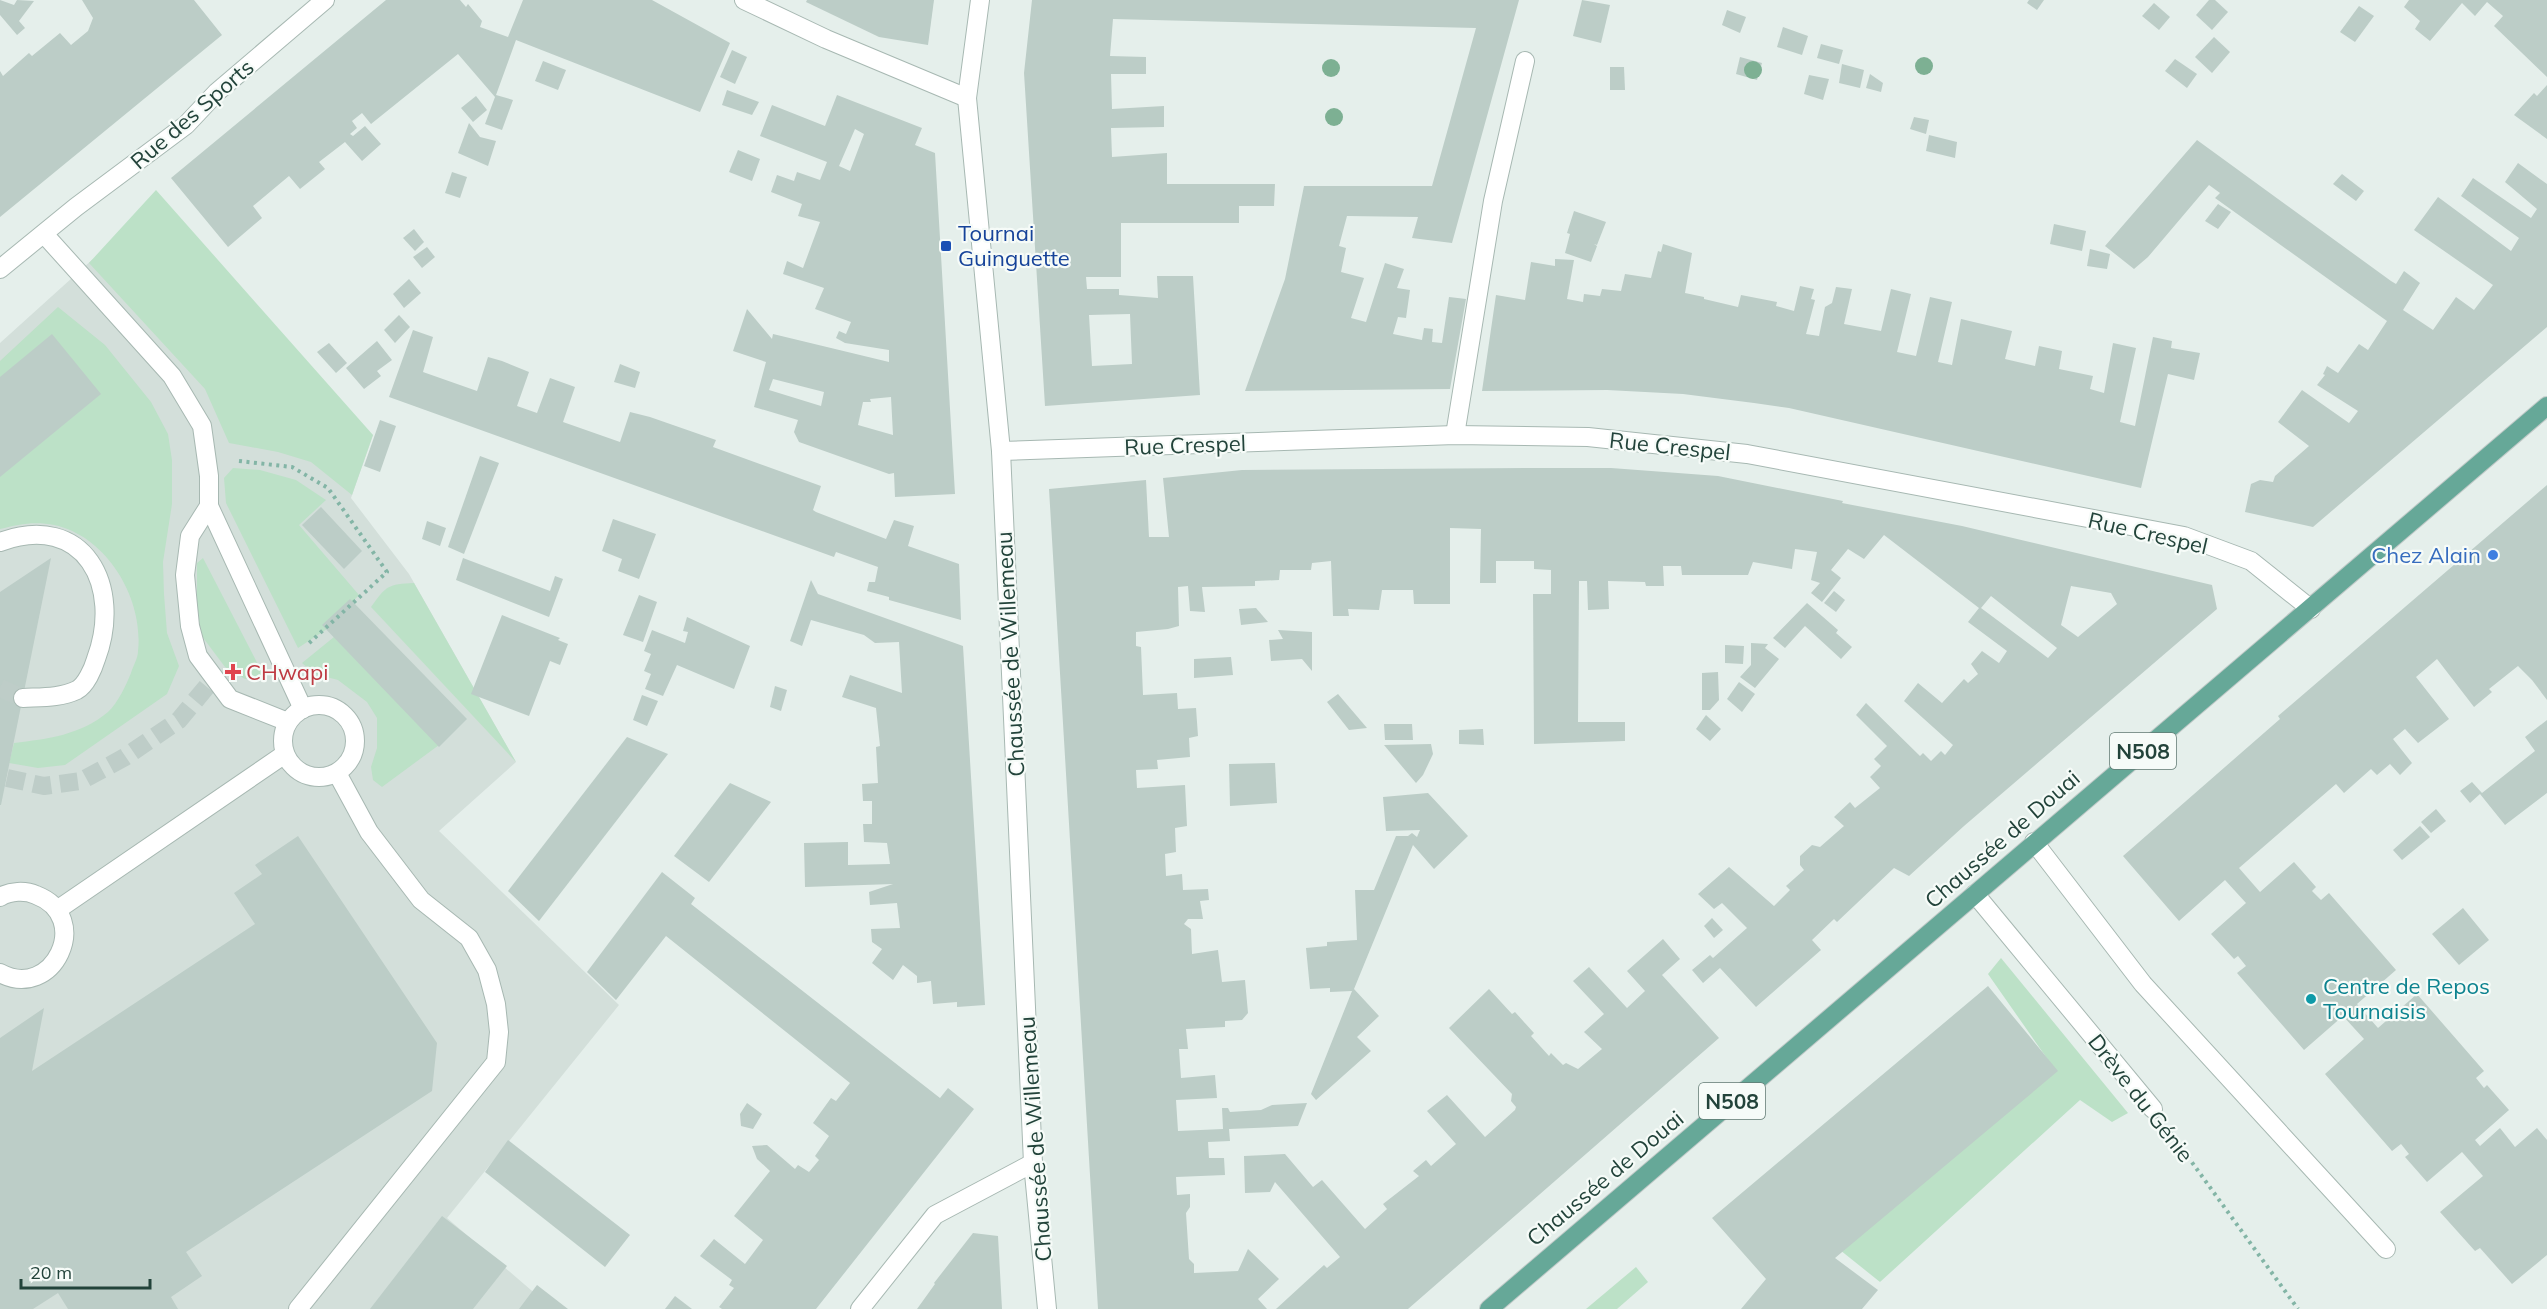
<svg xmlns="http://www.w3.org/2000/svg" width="2547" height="1309" viewBox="0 0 2547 1309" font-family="Mulish,sans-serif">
<rect width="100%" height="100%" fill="#e5efeb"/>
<path fill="#d3dfda" d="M93 259 373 435 351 498 409 574 516 762 439 831 619 1005 447 1218 553 1309H0V343Z"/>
<g fill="#bce1c7">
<path d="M156 190 373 435 352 495 311 462 278 452 229 443 205 389 89 263Z"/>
<path d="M58 307 105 345 151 402 168 434 172 460V504L163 562 164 594 167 633 179 666 167 694 65 765 38 768 9 763 14 743C47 739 81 735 108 712 118 703 126 685 131 673 133 666 138 658 138 651 144 599 107 536 54 525 35 521 19 524 0 529V361Z"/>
<path d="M233 468 260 470 296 480 326 500 299 525 359 595 327 629 298 648 226 503 224 478Z"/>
<path d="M203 558 265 678 245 679 225 667 201 635 197 602V563Z"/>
<path d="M414 583 516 762 371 607C386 586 388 584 414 583Z"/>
<path d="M334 637 439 745 382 787 373 780 371 767 377 748V718L367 702 338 680 315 674 302 663Z"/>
<path d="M2001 958 2128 1113 2112 1122 2080 1100 1880 1282 1835 1246 2053 1067 1988 974Z"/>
<path d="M1636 1267 1648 1282 1617 1309H1586Z"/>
</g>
<g fill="#bccdc7" fill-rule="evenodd">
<path d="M0 0 14 5 17 0 34 1 19 21 25 28 17 35 0 15Z"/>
<path d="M82 0H194L222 35 0 217V71L3 76 29 53 32 56 60 33 71 45 88 31 93 18Z"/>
<path d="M386 0H460L466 7 468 4 482 21 480 27 508 37 523 0H652L730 43 700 112 516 40 496 95 513 100 502 130 485 124 495 97 458 54 371 124 362 113 352 121 357 128 350 134 353 136 365 126 381 144 362 161 345 142 319 162 325 169 300 189 289 176 253 206 262 218 228 247 171 178Z"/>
<path d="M807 0H934L928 45 879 37 806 2Z"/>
<path d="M1032 0H1519L1452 243 1412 238 1418 217 1347 216 1339 246 1346 248 1341 272 1364 278 1351 318 1366 322 1385 263 1404 269 1397 288 1410 290 1406 318 1398 317 1393 334 1422 340 1424 328 1433 329 1432 342 1442 343 1449 297 1466 299 1450 389 1245 391 1285 279 1304 186H1432L1476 28 1113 19 1110 56 1146 57V74H1111L1112 109 1164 106V127L1111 128 1112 157 1167 153V184H1275L1274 206H1239V223H1121V277H1086L1087 289H1119V295L1158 298 1157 276H1193L1200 395 1045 406 1024 73ZM1130 314 1132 364 1092 366 1089 315Z"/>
<path d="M1582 0 1610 5 1601 43 1573 36Z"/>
<path d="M2029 0H2044L2037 10 2027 3Z"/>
<path d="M2209 0H2215L2228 12 2212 30 2196 15Z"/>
<path d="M2409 0H2547V77L2494 26 2503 16 2487 2 2475 16 2462 3 2430 41 2415 29 2420 21 2404 7Z"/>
<path d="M2154 3 2170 17 2159 30 2142 16Z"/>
<path d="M2359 6 2374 16 2355 42 2340 32Z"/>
<path d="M1727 10 1746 17 1740 33 1722 25Z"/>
<path d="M1783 27 1808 36 1802 55 1777 47Z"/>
<path d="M2214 37 2230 52 2212 73 2195 57Z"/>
<path d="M1821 44 1843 50 1839 64 1817 58Z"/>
<path d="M732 50 747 57 735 84 720 77Z"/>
<path d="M1740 57 1762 63 1757 80 1736 74Z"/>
<path d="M2175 59 2197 74 2187 88 2165 71Z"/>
<path d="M543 61 566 70 558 90 535 81Z"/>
<path d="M1842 64 1864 70 1860 88 1839 83Z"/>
<path d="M1610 67H1624L1625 90H1610Z"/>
<path d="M1870 74 1883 83 1881 92 1866 88Z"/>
<path d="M1809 75 1829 79 1823 100 1804 94Z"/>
<path d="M2547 85V139L2514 115 2534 93 2537 96Z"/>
<path d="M727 90 759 102 752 115 722 105Z"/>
<path d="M837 95 922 128 915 145 935 153 955 494 895 497 894 473 889 474 799 442 794 432 798 420 754 407 766 362 733 351 747 309 772 339 773 334 889 362V350L845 343 836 338 839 331 846 334 851 322 815 309 824 288 783 274 787 261 803 268 820 222 798 216 802 204 771 192 777 175 794 181 797 172 820 180 827 162 760 136 772 105 825 126ZM855 129 864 134 850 171 839 166ZM773 379 824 392 821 406 769 390ZM891 397 893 435 858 425 863 402H871L870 399Z"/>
<path d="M476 96 487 110 473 122 461 108Z"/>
<path d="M1914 117 1929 120 1926 134 1910 129Z"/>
<path d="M469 123 480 137 496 141 488 166 458 153Z"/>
<path d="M1929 135 1957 142 1955 158 1926 151Z"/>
<path d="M2197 140 2391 281 2396 284 2404 271 2420 283 2403 310 2433 330 2456 297 2474 310 2493 285 2414 230 2438 197 2511 251 2519 238 2461 196 2473 178 2531 218 2537 209 2505 182 2518 163 2547 184V327L2313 527 2245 512 2251 484 2260 480 2273 482 2275 476 2309 446 2278 422 2302 390 2349 423 2358 411 2317 385 2325 375 2323 374 2327 366 2338 373 2359 344 2368 350 2387 321 2215 198 2220 193 2209 185 2148 257 2134 269 2105 246Z"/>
<path d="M738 150 760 159 752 181 729 172Z"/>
<path d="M452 172 467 177 460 198 445 193Z"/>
<path d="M2342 174 2364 191 2356 201 2333 184Z"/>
<path d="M2218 204 2231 212 2218 229 2205 221Z"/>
<path d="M1574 211 1606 222 1597 245 1594 244 1597 246 1591 262 1565 253 1570 234 1567 233Z"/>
<path d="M2054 224 2086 231 2082 251 2050 244Z"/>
<path d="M414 229 424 242 415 251 403 238Z"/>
<path d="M1663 244 1692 253 1685 293 1704 297V299L1738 307 1741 295 1777 302 1776 306 1794 311 1800 286 1814 289 1811 299 1815 300 1806 334 1819 336 1825 307 1832 303 1836 287 1852 289 1844 324 1881 331 1891 289 1911 294 1897 352 1916 356 1930 297 1952 302 1938 362 1952 365 1961 319 2012 331 2005 359 2035 366 2039 346 2062 351 2059 369 2093 376 2090 389 2104 393 2113 343 2136 348 2120 422 2135 426 2153 337 2172 341 2171 348 2200 353 2194 380 2168 374 2141 488 1789 408 1754 403 1683 394 1607 390 1482 391 1496 295 1525 300 1531 262 1555 266V259L1574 260 1567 299 1583 302 1584 294 1600 296 1602 289 1621 291 1625 274 1651 278 1658 251 1661 252Z"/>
<path d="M427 247 435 257 422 268 413 257Z"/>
<path d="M2090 249 2110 254 2107 269 2087 266Z"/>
<path d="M409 279 421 293 404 308 393 294Z"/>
<path d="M399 315 410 327 395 343 384 330Z"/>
<path d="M413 330 433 337 423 372 477 391 488 357 502 361 529 372 517 406 537 413 550 378 575 387 563 422 620 442 630 412 650 417 716 440 713 447 821 486 813 510 816 512 886 539 894 520 914 526 908 546 959 564 961 620 889 600V597L867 591 869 582H875L878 567 836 552 834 557 389 397Z"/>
<path d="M52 334 101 394 0 477V377Z"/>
<path d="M377 341 392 360 377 371 381 376 364 389 346 368Z"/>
<path d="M329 343 347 363 336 373 317 352Z"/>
<path d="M620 364 640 372 635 388 614 382Z"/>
<path d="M380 420 396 426 380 472 364 466Z"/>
<path d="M480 456 499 463 464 554 448 547Z"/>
<path d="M1533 468H1611L1718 476 1843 501 1842 503 1962 526 2212 585 2217 609 1964 826 1909 876 1894 868 1837 922 1834 919 1812 940 1821 950 1756 1007 1720 968 1703 983 1692 970 1710 955 1713 958 1747 928 1722 903 1714 909 1698 894 1729 867 1774 906 1790 890 1786 886 1804 870 1800 865V856L1812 845 1820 847 1844 826 1834 817 1850 802 1855 808 1880 788 1870 777 1881 766 1874 759 1887 746 1856 715 1866 703 1920 756 1923 753 1931 761 1941 751 1945 755 1953 745 1904 701 1918 683 1942 703 1964 679 1968 683 1978 674 1971 664 1982 651 1999 663 2007 651 1968 622 1979 608 1884 535 1864 559 1848 549 1831 570 1841 578 1822 602 1811 593 1820 583 1811 580 1817 552 1795 549 1792 569 1753 562 1748 575H1682L1681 566H1663L1664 586H1646L1645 582 1608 581 1609 609 1588 610 1587 581H1579L1578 722H1625V741L1534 744 1533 594H1551V570L1534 569V561H1496V583H1480L1481 529 1450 528V604H1414L1413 590H1382L1379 610 1348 609 1349 616H1333L1331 561 1312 563 1311 570H1280L1279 580 1255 581V586L1202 587 1205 612 1190 611 1188 586 1178 587 1179 626 1168 629 1136 632V646L1141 647 1143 695 1177 693 1178 709 1196 708 1198 736 1189 738 1190 757 1157 760 1158 769 1136 770 1137 788 1185 785 1187 826 1175 828 1176 852 1165 854 1166 876 1182 874 1183 890 1208 889 1209 900 1200 901 1203 919H1188L1184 924 1191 929 1192 954 1218 950 1222 982 1245 980 1248 1013 1242 1020 1225 1021V1027L1186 1029 1188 1049H1179L1181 1078 1215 1075 1217 1098 1176 1100 1178 1131 1223 1129 1222 1108H1228L1230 1112 1261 1110 1272 1105 1307 1103 1298 1126 1229 1129 1230 1141 1208 1142 1209 1158H1224L1225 1175 1176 1177 1177 1195 1190 1194V1207L1186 1213 1189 1259 1194 1264V1273L1238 1271 1248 1249 1279 1279 1258 1299 1267 1309H1098L1049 489 1146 480 1149 537H1169L1163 478 1242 470ZM2071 586 2111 593 2117 604 2078 637 2061 625ZM1991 596 2057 648 2048 658 1981 608Z"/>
<path d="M2547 485V700L2532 680 2518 666 2489 689 2492 692 2474 707 2437 659 2416 677 2449 719 2418 743 2405 729 2393 739 2412 763 2400 775 2390 764 2377 775 2371 769 2344 793 2336 784 2239 868 2260 892 2294 862 2316 887 2312 891 2321 900 2329 893 2396 970 2357 1004 2378 1028 2417 994 2484 1071 2476 1078 2484 1088 2487 1085 2509 1110 2475 1140 2480 1146 2500 1128 2515 1147 2537 1128 2547 1140V1255L2512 1284 2480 1248 2475 1251 2440 1212 2483 1176 2462 1152 2427 1182 2405 1157 2409 1154 2401 1144 2392 1151 2325 1074 2364 1039 2343 1016 2304 1050 2237 973 2246 966 2238 956 2234 959 2211 934 2246 903 2225 880 2179 921 2123 856 2280 719 2278 716Z"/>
<path d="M321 507 362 551 344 569 302 525Z"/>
<path d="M613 519 656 534 639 579 618 571 622 559 602 551Z"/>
<path d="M427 521 446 528 440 546 422 539Z"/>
<path d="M51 558 1 805H0V592Z"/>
<path d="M463 558 550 591 555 576 563 579 549 617 456 580Z"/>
<path d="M811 580 818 594 963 646 985 1005 957 1007V1002L933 1004 931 981 917 983V976L903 965 893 980 872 963 882 949 872 942 871 929 900 928 897 903 870 905 869 892 893 884 805 887 804 843 848 842V865L890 864 887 843 864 842 863 824H872V801H863L862 784 878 783 876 747 880 746 876 708 842 697 850 675 902 693 899 642 875 643 864 635 811 620 802 646 790 641Z"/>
<path d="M1834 591 1845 600 1836 612 1824 603Z"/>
<path d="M639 595 657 602 643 642 623 635Z"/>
<path d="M350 599 467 719 439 747 322 625Z"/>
<path d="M1807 603 1838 630 1836 633 1852 647 1841 659 1805 626 1785 648 1773 638Z"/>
<path d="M1256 608 1268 622 1241 625 1239 609Z"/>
<path d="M502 615 560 638 558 640 568 644 560 665 550 661 529 716 471 694Z"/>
<path d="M687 617 750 646 734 689 677 665 663 696 645 689 651 674 644 671 651 654 644 651 652 630 685 643 688 632 683 631Z"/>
<path d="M1278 630 1312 632V671L1302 659 1271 661 1269 640 1283 639Z"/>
<path d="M1751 643 1768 644 1765 648 1779 659 1755 688 1740 677 1751 665Z"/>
<path d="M1725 645 1744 646 1743 664 1725 663Z"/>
<path d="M1231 657 1233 675 1194 678V659Z"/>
<path d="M1718 672 1719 700 1710 710H1702V673Z"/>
<path d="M1739 682 1755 694 1742 712 1727 699Z"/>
<path d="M775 686 787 690 781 711 770 707Z"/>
<path d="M1338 694 1367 728 1349 730 1327 702Z"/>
<path d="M642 695 658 701 647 726 633 720Z"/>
<path d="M1706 715 1721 729 1710 741 1696 729Z"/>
<path d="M2547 720V793L2505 825 2480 794 2470 803 2460 791 2472 782 2482 793 2535 751 2525 737Z"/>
<path d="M1384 724H1412L1413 740H1385Z"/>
<path d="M1483 729 1484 745 1459 744V730Z"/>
<path d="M627 737 668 754 539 921 508 891Z"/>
<path d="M1431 744 1433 754 1423 775 1416 783 1384 745Z"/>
<path d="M1275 763 1277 803 1230 806 1229 764Z"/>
<path d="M730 783 771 802 709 882 674 856Z"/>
<path d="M1428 793 1468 836 1434 869 1413 845 1354 989 1379 1016 1357 1037 1371 1051 1316 1100 1311 1094 1352 991 1330 992V988L1310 989 1306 948 1327 946V942L1357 940 1355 890H1374L1396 836H1408L1412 833 1417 837 1420 830 1386 831 1383 797Z"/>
<path d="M2436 809 2446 821 2431 833 2421 822Z"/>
<path d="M2420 826 2430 837 2402 860 2393 850Z"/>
<path d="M298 836 437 1043 432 1091 186 1252 202 1276 171 1297 178 1309H68L58 1293 33 1309H0V1038L44 1008 32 1071 255 924 234 893 262 874 255 865Z"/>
<path d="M662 872 695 898 691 904 940 1098 948 1088 974 1109 816 1309H722L719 1307 734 1288 729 1285 732 1280 700 1256 714 1239 745 1264 763 1240 734 1216 770 1171 757 1159 752 1146 767 1145 795 1169 798 1165 809 1172 819 1160 815 1156 829 1136 813 1123 831 1098 836 1101 850 1083 666 936 616 1000 587 972Z"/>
<path d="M2463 908 2489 940 2459 965 2432 934Z"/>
<path d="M1712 918 1723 930 1714 938 1704 926Z"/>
<path d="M1663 939 1680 959 1662 975 1719 1038 1408 1309H1276L1324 1265 1327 1268 1340 1257 1275 1182 1270 1192 1245 1193 1244 1156 1285 1154 1313 1187 1322 1180 1365 1229 1387 1209 1383 1204 1419 1176 1413 1171 1426 1160 1431 1166 1456 1144 1427 1111 1447 1095 1485 1137 1515 1110 1516 1107 1511 1101 1512 1094 1449 1028 1489 989 1512 1014 1515 1012 1534 1033 1531 1036 1549 1056 1551 1053 1563 1065 1566 1063 1578 1069 1602 1049 1584 1032 1604 1014 1573 981 1589 967 1627 1008 1645 991 1627 971Z"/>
<path d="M1988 986 2058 1071 1835 1258 1878 1290 1862 1309H1741L1766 1279 1712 1218Z"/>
<path d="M747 1103 762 1114 753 1129 741 1126 740 1114Z"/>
<path d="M508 1140 630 1235 605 1267 485 1172Z"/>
<path d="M442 1216 507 1266 473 1309H370Z"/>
<path d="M973 1233 998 1236 1002 1309H917L935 1284 934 1283Z"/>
<path d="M537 1285 568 1309H519Z"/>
<path d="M675 1296 692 1309H665Z"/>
</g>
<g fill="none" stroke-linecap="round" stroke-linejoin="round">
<g stroke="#becdc8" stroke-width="18" stroke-dasharray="18 9" stroke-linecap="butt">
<path d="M0 688 23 698"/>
<path d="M7 778 44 786 81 781 125 757 179 720 214 678"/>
</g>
<g stroke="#a7b8b2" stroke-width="20">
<g id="minor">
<path d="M744 0 826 39 967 98"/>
<path d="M980 0 967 98 1001 451 1033 1163 1047 1309"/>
<path d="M44 234 172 376 202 426 209 476V506L303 709"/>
<path d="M0 269 76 207 186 125 217 92 325 0"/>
<path d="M1455 435 1493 201 1525 61"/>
<path d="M1001 451 1455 435 1588 437 1747 454 2184 536 2251 561 2311 609"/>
<path d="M209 506 190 536 185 575 190 626 198 656 230 699 288 722"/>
<path d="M0 542C85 511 123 587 96 659 93 669 86 685 77 690 60 698 41 697 23 698"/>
<circle cx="319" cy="741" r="36"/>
<path d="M2034 842 2143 984 2386 1249"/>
<path d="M1975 894 2153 1109"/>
<path d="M0 897C10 891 25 890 36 895 94 917 53 1002 0 973"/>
<path d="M57 910 285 754"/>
<path d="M298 1309 496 1062 499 1032 496 1004 487 970 469 938 421 900 369 832 337 773"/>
<path d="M860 1309 935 1215 1033 1163"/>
</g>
</g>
<g stroke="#c1cac8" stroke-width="20">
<path id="major" d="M1489 1309 2547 406"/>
</g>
<g stroke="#83b5a6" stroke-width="4" stroke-dasharray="3 4.5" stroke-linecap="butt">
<path d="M239 461 292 467 328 488 387 572 308 644"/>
<path d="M2170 1132 2298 1309"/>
</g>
<use href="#minor" stroke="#fff" stroke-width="18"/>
<use href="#major" stroke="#66a898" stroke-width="18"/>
</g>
<g fill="#7db093">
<circle cx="1924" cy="66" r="9"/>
<circle cx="1331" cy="68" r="9"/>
<circle cx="1753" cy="70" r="9"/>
<circle cx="1334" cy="117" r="9"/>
</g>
<rect fill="#1a4fb4" stroke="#f6fbf8" stroke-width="2" x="940" y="240" width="12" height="12" rx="3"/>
<circle fill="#3f7fe0" stroke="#f6fbf8" stroke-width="2" cx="2493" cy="555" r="6"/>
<path fill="#e0444e" stroke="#f6fbf8" stroke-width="2" d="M230 663h6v6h6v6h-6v6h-6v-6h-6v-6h6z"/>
<circle fill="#0f9aa8" stroke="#f6fbf8" stroke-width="2" cx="2311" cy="999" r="6"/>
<g text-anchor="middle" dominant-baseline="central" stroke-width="4.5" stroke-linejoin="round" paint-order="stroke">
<g fill="#f6fbf8" stroke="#627a73" stroke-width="1.5">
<rect x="2110" y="733" width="66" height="36" rx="4.5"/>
<rect x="1699" y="1083" width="66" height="36" rx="4.5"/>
</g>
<g font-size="21" font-weight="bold" fill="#22433a">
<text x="2143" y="751">N508</text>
<text x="1732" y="1101">N508</text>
</g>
<g font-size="22" fill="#22433a" stroke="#f6fbf8">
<text transform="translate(192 114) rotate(-41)">Rue des Sports</text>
<text transform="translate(1185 445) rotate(-2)">Rue Crespel</text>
<text transform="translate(1670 446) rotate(6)">Rue Crespel</text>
<text transform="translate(2148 533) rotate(13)">Rue Crespel</text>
<text transform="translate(1010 654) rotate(-93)">Chaussée de Willemeau</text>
<text transform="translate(2002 839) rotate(-41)">Chaussée de Douai</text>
<text transform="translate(2141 1098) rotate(52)">Drève du Génie</text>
<text transform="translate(1035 1139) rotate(-94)">Chaussée de Willemeau</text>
<text transform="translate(1605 1178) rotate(-40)">Chaussée de Douai</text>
</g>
<g font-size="22" fill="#164399" stroke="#f6fbf8" text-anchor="start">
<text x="958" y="233">Tournai<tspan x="958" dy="25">Guinguette</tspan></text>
</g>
<g font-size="22" fill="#366cbe" stroke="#f6fbf8" text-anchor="end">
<text x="2481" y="555">Chez Alain</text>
</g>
<g font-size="22" fill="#be3a42" stroke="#f6fbf8" text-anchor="start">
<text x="246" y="672">CHwapi</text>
</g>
<g font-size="22" fill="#0d838f" stroke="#f6fbf8" text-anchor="start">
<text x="2323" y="986">Centre de Repos<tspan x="2323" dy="25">Tournaisis</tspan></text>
</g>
</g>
<path d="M21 1279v9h129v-9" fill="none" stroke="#22433a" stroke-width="3"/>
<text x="30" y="1279" font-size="18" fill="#22433a" stroke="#f6fbf8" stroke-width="4.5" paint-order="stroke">20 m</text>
</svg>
